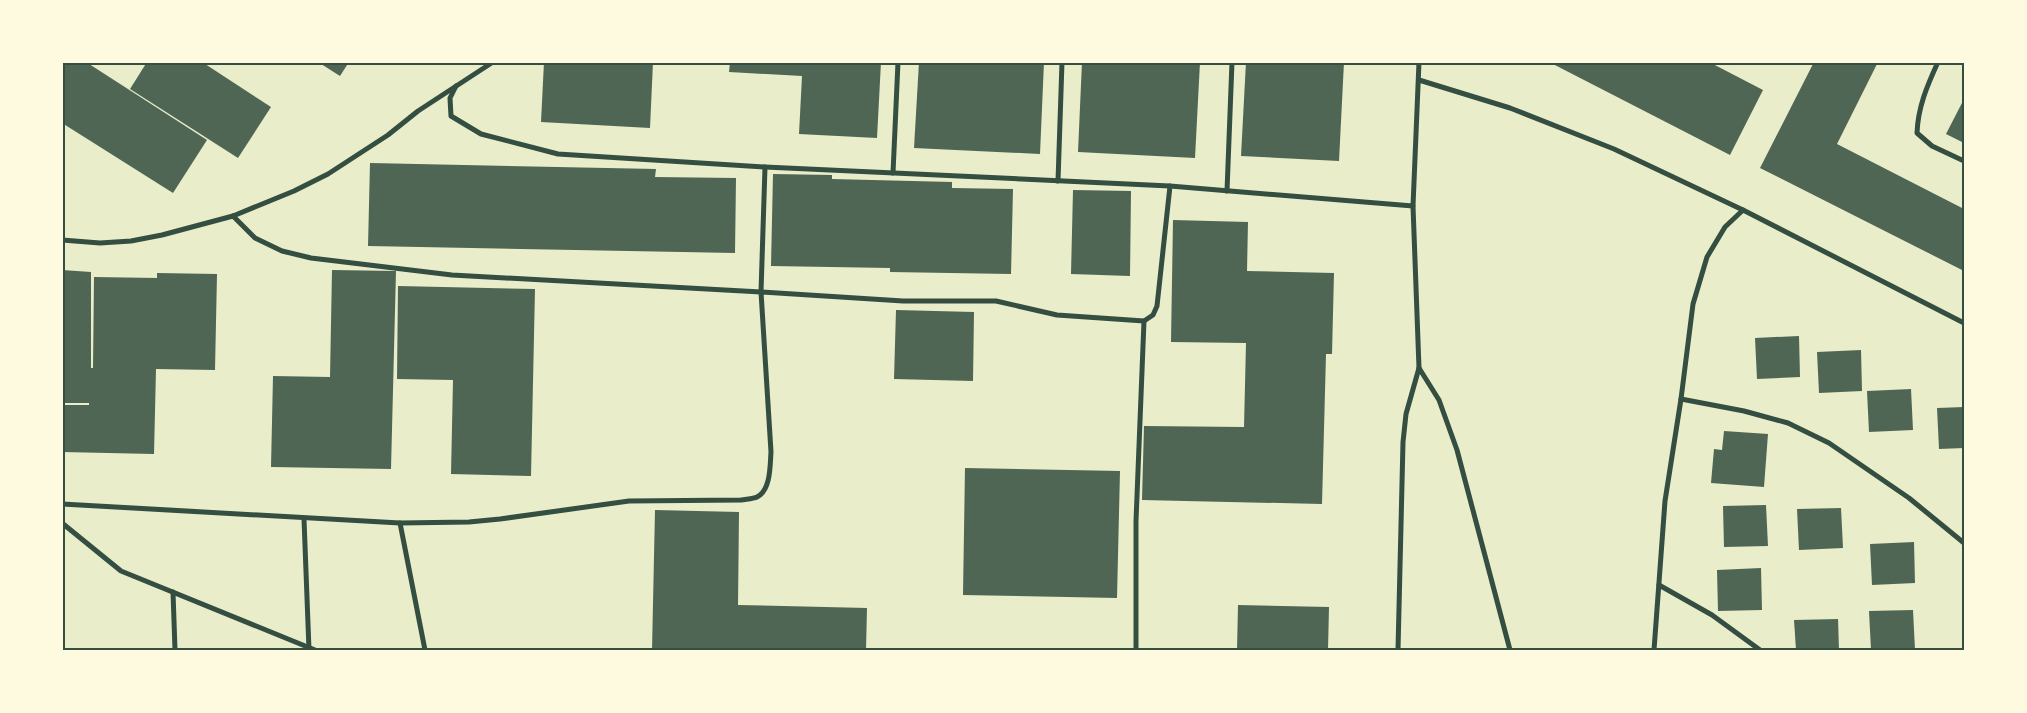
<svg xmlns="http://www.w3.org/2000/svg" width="2027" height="713" viewBox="0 0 2027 713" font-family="'PT Sans',sans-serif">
<rect width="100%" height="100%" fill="#e9edc9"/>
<g fill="#4f6655">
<path d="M62 62H86L207 140 173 193 62 123Z"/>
<path d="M147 62H202L271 107 238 158 130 89Z"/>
<path d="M318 62H349L340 76Z"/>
<path d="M544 62H653L650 128 541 122Z"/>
<path d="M730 62H881L877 138 799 134 802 76 729 72Z"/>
<path d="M919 62H1044L1040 154 914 148Z"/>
<path d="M1082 62H1200L1195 158 1078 152Z"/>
<path d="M1246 62H1344L1339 161 1241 156Z"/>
<path d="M1549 62H1709L1763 90 1730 155Z"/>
<path d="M1814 62H1878L1837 144 1964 209V271L1760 168Z"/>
<path d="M1964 99V143L1946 134Z"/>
<path d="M370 163 656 169 655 177 736 178 735 253 368 246Z"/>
<path d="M773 174 832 175V179L952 182V188L1013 189 1011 274 890 272V268L771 266Z"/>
<path d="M1073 190 1131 191 1130 276 1071 274Z"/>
<path d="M1173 220 1248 222 1247 271 1334 273 1332 354H1326L1322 504 1142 500 1144 426 1244 427 1246 343 1171 342Z"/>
<path d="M62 270 91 272V368H93L94 277 157 278V273L217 274 215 370 156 369 154 454 62 452V405H89V403H62Z"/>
<path d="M332 270 396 271 391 469 271 467 273 376 330 377Z"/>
<path d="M398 286 535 289 531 476 451 474 453 380 397 379Z"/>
<path d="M896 310 974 312 973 381 894 379Z"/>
<path d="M1799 336 1800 377 1757 379 1755 338Z"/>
<path d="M1861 350 1862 391 1819 393 1817 352Z"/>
<path d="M1911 389 1913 430 1869 432 1867 391Z"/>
<path d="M1964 407V448L1939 449 1937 408Z"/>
<path d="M1724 431 1768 434 1764 487 1711 483 1714 449 1722 450Z"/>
<path d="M965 468 1120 471 1117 598 963 595Z"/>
<path d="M1766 505 1768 546 1724 547 1723 506Z"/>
<path d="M1841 508 1843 548 1799 550 1797 509Z"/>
<path d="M655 510 739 512 738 605 867 608 866 650H652Z"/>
<path d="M1914 542 1915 583 1872 585 1870 544Z"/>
<path d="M1761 568 1762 610 1718 611 1717 570Z"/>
<path d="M1238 605 1329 607 1328 650H1237Z"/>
<path d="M1913 610 1915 650H1871L1869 611Z"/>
<path d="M1838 619 1839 650H1796L1794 620Z"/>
</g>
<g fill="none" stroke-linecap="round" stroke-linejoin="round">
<g stroke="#344e41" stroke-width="5">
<path d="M1938 62C1927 86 1918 107 1917 133L1932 146 1964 161"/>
<path d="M1419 80 1510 108 1614 149 1743 210"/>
<path d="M456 86 450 98 451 116 481 134 558 154 765 167 1170 186 1413 206 1419 62"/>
<path d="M893 173 898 62"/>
<path d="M1058 181 1062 62"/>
<path d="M1227 191 1232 62"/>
<path d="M233 216 255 238 282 251 311 258 452 275 761 292 765 167"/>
<path d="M62 240 100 243 131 241 162 235 233 216 294 191 328 174 388 135 418 111 493 62"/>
<path d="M1419 368 1439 400 1457 450 1510 650"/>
<path d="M1681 399 1744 411 1788 423 1829 443 1909 498 1964 543"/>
<path d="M62 504 400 523 469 522 500 519 629 501 741 500C746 499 753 499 757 497 771 490 770 465 771 452L761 292 903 301H996L1057 315 1144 321 1153 315 1157 306 1170 186"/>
<path d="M304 519 309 650"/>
<path d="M62 523 121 571 315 650"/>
<path d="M400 523 425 650"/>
<path d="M1659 585 1712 615 1760 650"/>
<path d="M173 592 175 650"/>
<path d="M1136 650V521L1144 321"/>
<path d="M1398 650 1403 442 1406 414 1419 368 1413 206"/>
<path d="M1654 650 1665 501 1681 399 1693 304 1707 257 1725 227 1743 210 1964 323"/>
</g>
</g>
<rect width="2027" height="713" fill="none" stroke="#fefae0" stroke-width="128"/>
<rect x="64" y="64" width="1899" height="585" fill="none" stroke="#344e41" stroke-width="2"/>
</svg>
